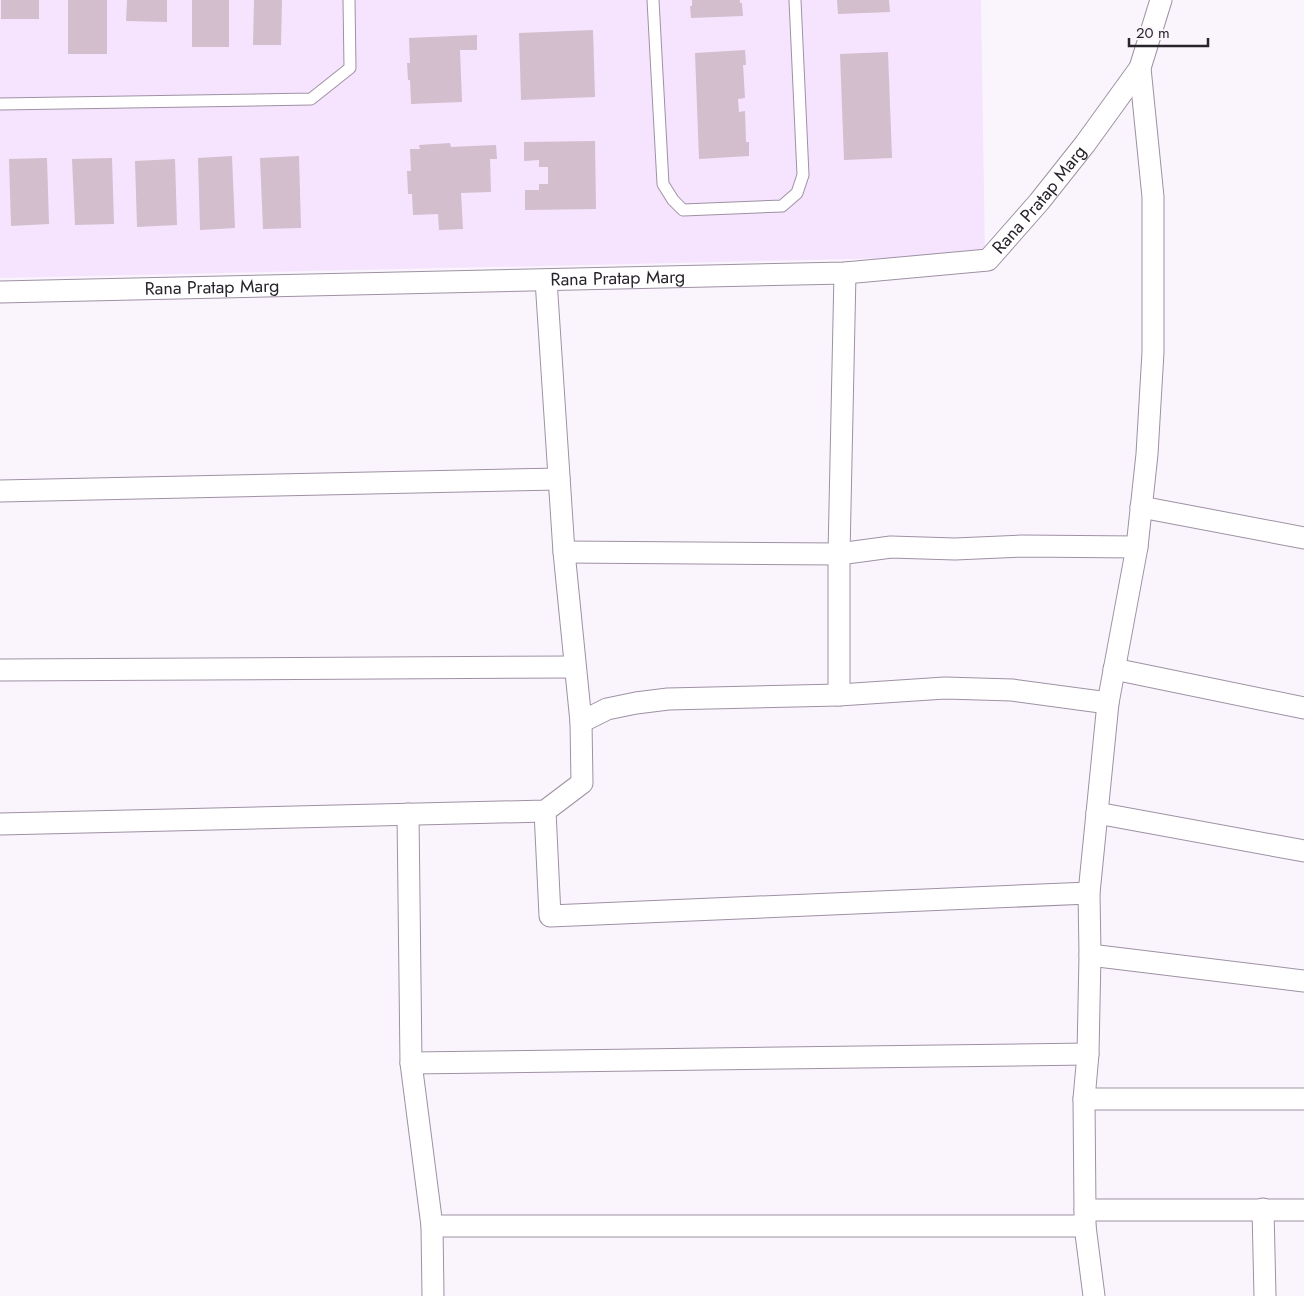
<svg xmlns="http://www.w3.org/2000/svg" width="1304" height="1296" viewBox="0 0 1304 1296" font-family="Jost,sans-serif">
<rect width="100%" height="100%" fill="#faf5fd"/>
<path fill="#f6e4fe" d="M0 0H981L985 256 0 278Z"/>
<g fill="#d2becd">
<rect x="1" y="0" width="38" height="19"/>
<rect x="68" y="0" width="39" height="54"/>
<path d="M127 0H167V22L126 21Z"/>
<rect x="192" y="0" width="37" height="47"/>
<path d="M254 0H282L281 45H253Z"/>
<path d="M692 0H740V3H742L743 16 691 18 690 6H692Z"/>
<path d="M837 0H889L890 12 838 14Z"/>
<path d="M593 30 595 97 521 100 519 33Z"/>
<path d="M477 35V50H460L462 102 411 104 410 80H408L407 63H410L409 38Z"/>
<path d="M745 50 746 65H743L745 98 738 99 739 112 745 111 746 142H749V156L699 159 695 53Z"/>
<path d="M888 52 892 158 844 160 840 54Z"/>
<path d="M595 141 596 209 525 210V190H539V184H548V167H539V160L524 161V142Z"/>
<path d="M450 143 451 147 496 145 497 159H490L491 192 461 193 463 229 439 230 438 214 413 215 412 194H408L407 171H411L410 149H420L419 145Z"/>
<path d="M232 156 235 228 200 230 198 158Z"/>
<path d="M299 156 301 228 263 229 260 158Z"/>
<path d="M47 158 49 224 11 226 9 159Z"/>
<path d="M112 158 114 224 75 225 72 159Z"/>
<path d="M175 159 177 225 137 227 135 161Z"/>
</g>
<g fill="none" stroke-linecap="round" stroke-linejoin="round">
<g stroke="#9e91a3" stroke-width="13">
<g id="service">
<path d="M653 0 663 184 673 200 683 210 782 206 797 193 803 175 795 0"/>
<path d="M0 104 311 99 350 68 349 0"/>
</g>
</g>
<g stroke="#9e91a3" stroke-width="23">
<g id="minor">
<path id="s1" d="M0 292 845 273 988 260 1039 202 1085 144 1140 68"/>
<path d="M0 491 559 479"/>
<path d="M1141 507 1304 538"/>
<path d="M564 552 839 554 891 547 955 549 1022 546 1137 547"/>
<path d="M1114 669 1304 708"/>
<path d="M0 670 575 667"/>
<path d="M839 695V554L845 273"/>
<path d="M581 722 607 709 636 703 668 699 839 695 945 688 1012 690 1108 703"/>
<path d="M545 811 550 916 1089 893"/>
<path d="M1097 813 1304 851"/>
<path d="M408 814 411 1063 432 1226 433 1296"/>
<path d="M0 824 545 811 582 783 581 722 564 552 546 280"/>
<path d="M1090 955 1304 981"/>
<path d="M411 1063 1088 1054"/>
<path d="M1084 1099H1304"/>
<path d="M1263 1209 1265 1296"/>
<path d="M1085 1210H1304"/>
<path d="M432 1226H1085"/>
<path d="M1094 1296 1085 1226V1210L1084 1099 1088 1054 1090 955 1089 893 1108 703 1137 547 1147 454 1153 352V197L1140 68 1161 0"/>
</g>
</g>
<use href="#service" stroke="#fff" stroke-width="11"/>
<use href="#minor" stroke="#fff" stroke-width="21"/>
</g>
<g text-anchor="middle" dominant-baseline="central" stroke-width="4" stroke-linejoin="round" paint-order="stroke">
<g font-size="18" fill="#29242b" stroke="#faf5fd">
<text stroke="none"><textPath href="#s1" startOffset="1068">Rana Pratap Marg</textPath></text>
<text stroke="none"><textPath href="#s1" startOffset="618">Rana Pratap Marg</textPath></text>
<text stroke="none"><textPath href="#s1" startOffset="212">Rana Pratap Marg</textPath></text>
</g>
</g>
<path d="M1129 38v8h79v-8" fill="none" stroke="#29242b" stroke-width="2.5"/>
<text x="1136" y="38" font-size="15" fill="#29242b" stroke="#faf5fd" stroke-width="4" paint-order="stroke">20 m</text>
</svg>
